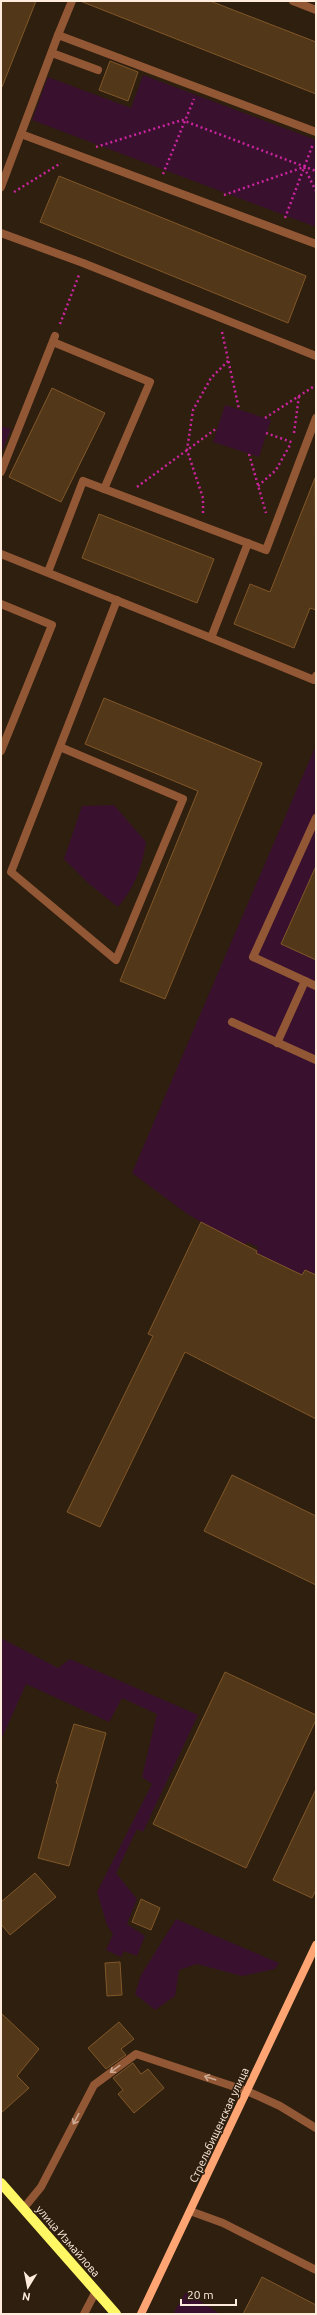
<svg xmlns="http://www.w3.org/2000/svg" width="317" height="2315" viewBox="0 0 317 2315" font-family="Ubuntu,sans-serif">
<rect width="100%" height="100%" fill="#2f1f0f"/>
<g fill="#39112e">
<path d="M143 75 316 140V227L32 120 48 77 131 108Z"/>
<path d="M225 405 271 420 259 457 213 442Z"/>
<path d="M1 426 11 429 1 454Z"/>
<path d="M316 745V1281L314 1274 305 1270 302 1275 256 1253 258 1247 247 1242 244 1248 186 1213 132 1173Z"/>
<path d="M114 805 146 842C142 867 135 887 118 907L88 883 64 859 82 806Z"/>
<path d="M1 1638 58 1668 70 1659 198 1715 143 1832 137 1829 116 1873 137 1899 127 1924 145 1936 137 1956 124 1951 121 1957 106 1950 113 1934 107 1925 97 1892 152 1784 142 1777 157 1714 122 1698 109 1722 26 1684 1 1740Z"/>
<path d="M176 1919 279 1963 275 1969 242 1976 197 1964 179 1970 175 1996 155 2010 135 1994 141 1975Z"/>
<path d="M186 2292 220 2314H173Z"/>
</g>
<g fill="#523719" stroke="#805729">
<path d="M1 1H36L2 87H1Z"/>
<path d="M80 1H210L316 42V94Z"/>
<path d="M110 61 138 72 128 101 99 90Z"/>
<path d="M59 176 306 276 288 323 40 222Z"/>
<path d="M52 388 105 413 61 502 9 477Z"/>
<path d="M315 478 316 610 310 608 294 648 234 624 250 584 270 592Z"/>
<path d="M99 514 214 559 197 603 82 558Z"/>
<path d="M104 698 262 763 165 999 120 981 198 791 85 744Z"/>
<path d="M316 866V960L281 944Z"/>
<path d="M201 1222 257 1251 256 1253 302 1275 305 1270 316 1275V1419L185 1352 100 1527 67 1512 153 1336 148 1334Z"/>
<path d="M232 1475 316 1516V1585L204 1531Z"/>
<path d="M225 1672 316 1715V1720L246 1868 153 1824Z"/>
<path d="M74 1724 106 1733 69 1866 38 1858 58 1784 56 1783Z"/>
<path d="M316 1789V1890L312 1898 273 1880Z"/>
<path d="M35 1873 56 1897 10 1935 1 1924V1902Z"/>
<path d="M141 1899 160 1908 151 1930 132 1922Z"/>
<path d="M120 1962 122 1995 107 1996 105 1963Z"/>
<path d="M1 2013 39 2049 17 2076 29 2088 1 2113Z"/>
<path d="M119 2022 134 2039 121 2049 126 2055 106 2069 88 2048Z"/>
<path d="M133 2063 141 2074 148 2069 164 2088 134 2113 118 2094 123 2090 113 2078Z"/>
<path d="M262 2277 316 2305V2314H243Z"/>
</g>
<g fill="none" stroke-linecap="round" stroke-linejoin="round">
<g stroke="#cc249f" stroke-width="2.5" stroke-dasharray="2 3" stroke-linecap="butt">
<path d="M96 147 182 120 316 171"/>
<path d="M163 174 194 99"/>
<path d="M14 192 61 163"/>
<path d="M224 195 304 167 316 191"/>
<path d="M285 218 313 144"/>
<path d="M60 324 79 275"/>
<path d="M222 332 239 409"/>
<path d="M265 418 316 385"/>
<path d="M266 433 294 443"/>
<path d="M294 433 299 396"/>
<path d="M249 454 266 513"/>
<path d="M258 486 276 470 290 445"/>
<path d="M137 487 217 428"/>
<path d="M203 513V498L187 450 193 410 211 378 228 361"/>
</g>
<g stroke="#925836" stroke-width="8">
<path d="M293 1 316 10"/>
<path d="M58 35 72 1"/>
<path d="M52 53 98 70"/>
<path d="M21 134 316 244"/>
<path d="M1 187 58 35 316 132"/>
<path d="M1 233 83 263 316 356"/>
<path d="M53 342 150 382 104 489"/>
<path d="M1 472 55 336"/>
<path d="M1 554 211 638 248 543"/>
<path d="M48 572 83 481 266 550 316 418"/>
<path d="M1 604 52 625 1 751"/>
<path d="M211 638 314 680 316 676"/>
<path d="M60 747 183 799 116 960 11 872 117 600"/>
<path d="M316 818 253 957 316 986"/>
<path d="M232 1022 316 1060"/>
<path d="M277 1043 305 981"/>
<path d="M23 2209 41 2187 94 2085 136 2054 247 2091 280 2106 316 2128"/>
<path d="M190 2211 223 2223 316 2270"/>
<path d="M84 2314 96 2291"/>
</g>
<path stroke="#ffa574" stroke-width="8" d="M141 2314 316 1945"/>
<path stroke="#fff864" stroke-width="10" d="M1 2183 116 2314"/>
</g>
<defs><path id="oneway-shaft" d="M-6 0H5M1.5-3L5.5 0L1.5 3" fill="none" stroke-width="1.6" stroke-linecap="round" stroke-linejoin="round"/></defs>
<g stroke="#cea992">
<use href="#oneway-shaft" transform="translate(115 2069) rotate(144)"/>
<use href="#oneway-shaft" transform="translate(210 2078) rotate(-162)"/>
<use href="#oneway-shaft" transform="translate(76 2119) rotate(118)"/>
</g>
<g text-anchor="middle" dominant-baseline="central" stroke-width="3" stroke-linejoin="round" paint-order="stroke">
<g font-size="11" fill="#ffecdd" stroke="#2f1f0f">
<text transform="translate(219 2125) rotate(-65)">Стрельбищенская улица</text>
<text transform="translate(68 2241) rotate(49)">улица Измайлова</text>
</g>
</g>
<rect width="317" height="2315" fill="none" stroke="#ffecdd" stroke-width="4"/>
<g transform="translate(28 2287) rotate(190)" stroke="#2f1f0f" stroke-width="3" paint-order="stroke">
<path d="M0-3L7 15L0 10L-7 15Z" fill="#ffecdd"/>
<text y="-6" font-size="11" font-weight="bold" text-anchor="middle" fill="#ffecdd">N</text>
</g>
<path d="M181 2299v6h55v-6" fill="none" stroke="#ffecdd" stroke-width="2"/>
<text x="187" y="2299" font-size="12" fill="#ffecdd" stroke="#2f1f0f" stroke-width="3" paint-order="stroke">20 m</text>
</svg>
